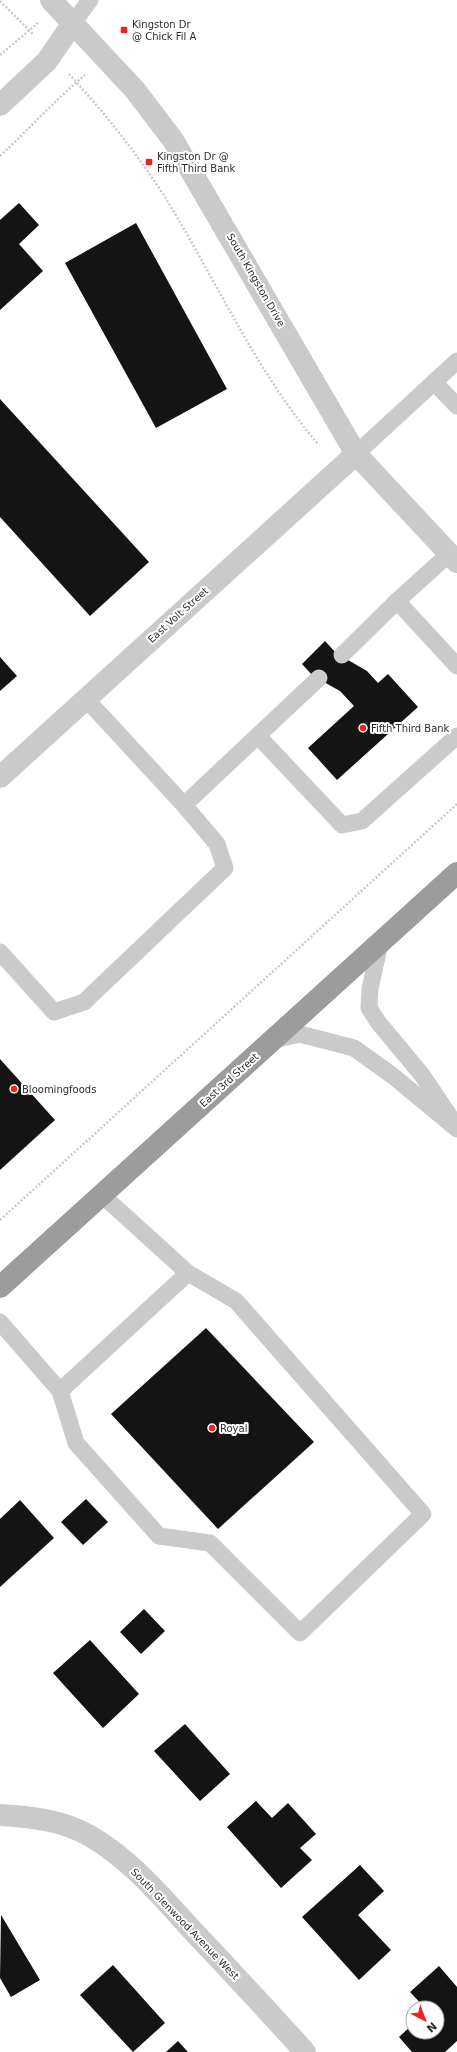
<svg xmlns="http://www.w3.org/2000/svg" width="457" height="2052" viewBox="0 0 457 2052" font-family="'DejaVu Sans',sans-serif">
<rect width="100%" height="100%" fill="#fff"/>
<g fill="#141414">
<path d="M19 203 39 225 19 244 43 271 0 310V220Z"/>
<path d="M136 223 227 389 156 428 65 263Z"/>
<path d="M0 399 149 562 90 616 0 517Z"/>
<path d="M325 641 336 653 367 671 378 683 388 674 418 707 337 780 308 748 354 706 340 691 313 676 302 664Z"/>
<path d="M0 657 17 676 0 691Z"/>
<path d="M0 1059 55 1120 0 1170Z"/>
<path d="M206 1328 314 1442 218 1529 111 1414Z"/>
<path d="M86 1499 108 1522 83 1545 61 1522Z"/>
<path d="M20 1500 54 1538 0 1587V1519Z"/>
<path d="M144 1609 165 1631 141 1654 120 1632Z"/>
<path d="M90 1640 139 1694 103 1728 53 1673Z"/>
<path d="M185 1724 230 1774 200 1801 154 1751Z"/>
<path d="M256 1801 272 1818 288 1803 316 1834 300 1848 312 1860 281 1888 227 1827Z"/>
<path d="M360 1865 384 1891 358 1915 391 1950 359 1980 302 1917Z"/>
<path d="M1 1915 40 1980 11 1997 0 1978Z"/>
<path d="M113 1965 165 2023 133 2052 80 1995Z"/>
<path d="M439 1966 457 1987V2041L445 2052H412L399 2037 413 2024V2032H437V2008H425L410 1992Z"/>
<path d="M178 2041 188 2052H166Z"/>
</g>
<g fill="none" stroke-linecap="round" stroke-linejoin="round">
<g stroke="#cacaca" stroke-width="2.5" stroke-dasharray="2 2" stroke-linecap="butt">
<path d="M0 1 34 35"/>
<path d="M0 55 38 23"/>
<path d="M69 74C103 111 135 151 163 194 215 277 254 369 318 444"/>
<path d="M0 156C29 129 55 100 85 75"/>
<path d="M0 1220 457 804"/>
</g>
<g stroke="#cacaca" stroke-width="17">
<path d="M73 23 90 0"/>
<path d="M434 382 457 406"/>
<path d="M356 454 457 361"/>
<path d="M397 601 457 666"/>
<path d="M342 655 397 601 449 554"/>
<path d="M258 736 342 825 362 821 457 736"/>
<path d="M184 805 319 678"/>
<path d="M380 943 370 989 369 1008 378 1022 422 1075 449 1115"/>
<path d="M0 952 54 1012 84 1002 225 868 217 844 184 805 87 700"/>
<path d="M273 1040 300 1034 354 1048 393 1076 457 1129"/>
<path d="M0 1322 60 1391 76 1443 159 1536 210 1543 300 1633 423 1514 236 1301 188 1273 102 1195"/>
<path d="M60 1391 188 1273"/>
</g>
<g stroke="#cacaca" stroke-width="22">
<path d="M51 0 135 90 173 140 356 454 457 562"/>
<path d="M0 105 47 61 73 23"/>
<path d="M0 777 356 454"/>
<path d="M0 1815C32 1817 62 1820 90 1836 130 1859 162 1897 192 1930 230 1970 268 2011 305 2052"/>
</g>
<path stroke="#9c9c9c" stroke-width="22" d="M0 1287 457 873"/>
</g>
<g fill="#f22122" stroke="#fff" stroke-width="1.5">
<rect x="120" y="26" width="8" height="8" rx="2"/>
<rect x="145" y="158" width="8" height="8" rx="2"/>
<circle cx="363" cy="728" r="4"/>
<circle cx="14" cy="1089" r="4"/>
<circle cx="212" cy="1428" r="4"/>
</g>
<g text-anchor="middle" dominant-baseline="central" stroke-width="4" stroke-linejoin="round" paint-order="stroke">
<g font-size="10" fill="#2d2d2d" stroke="#fff" text-anchor="start">
<text x="132" y="24">Kingston Dr<tspan x="132" dy="12">@ Chick Fil A</tspan></text>
<text x="157" y="156">Kingston Dr @<tspan x="157" dy="12">Fifth Third Bank</tspan></text>
<text x="371" y="728">Fifth Third Bank</text>
<text x="22" y="1089">Bloomingfoods</text>
<text x="220" y="1428">Royal</text>
</g>
<g font-size="10" fill="#2d2d2d" stroke="#fff">
<text transform="translate(256 280) rotate(60)">South Kingston Drive</text>
<text transform="translate(178 615) rotate(-42)">East Volt Street</text>
<text transform="translate(229 1080) rotate(-42)">East 3rd Street</text>
<text transform="translate(185 1924) rotate(46)">South Glenwood Avenue West</text>
</g>
</g>
<g transform="translate(425 2020) rotate(138)"><circle r="19" fill="#ffffff" stroke="#ababab"/>
<path d="M0-3L7 15L0 10L-7 15Z" fill="#f22122"/>
<text y="-6" font-size="11" font-weight="bold" text-anchor="middle" fill="#2d2d2d">N</text>
</g>
</svg>
